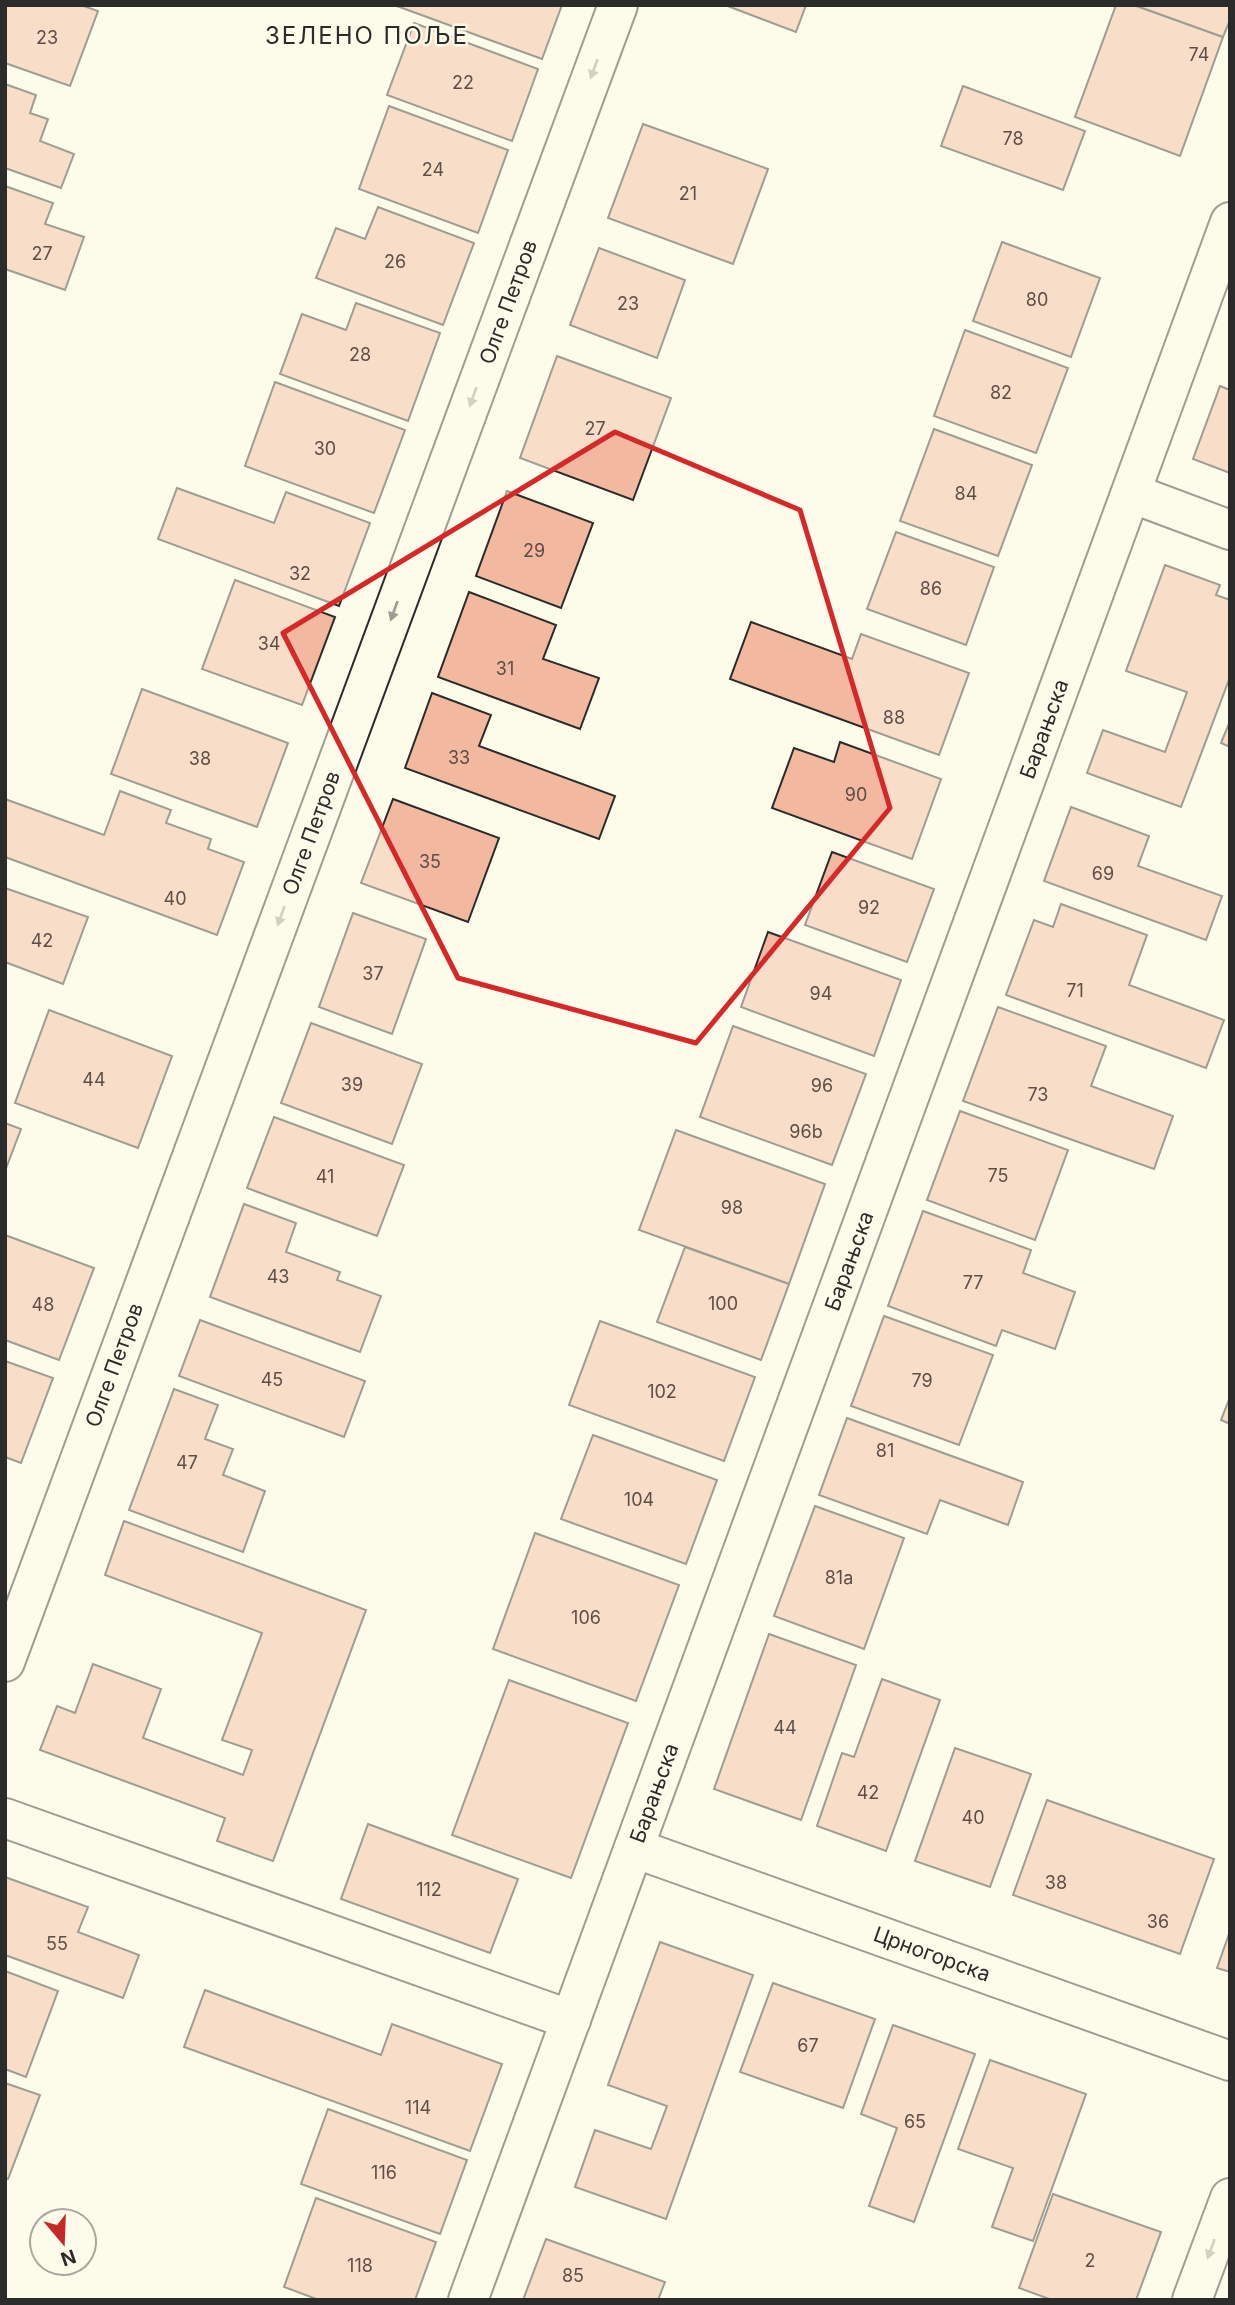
<svg xmlns="http://www.w3.org/2000/svg" width="1235" height="2305" viewBox="0 0 1235 2305" font-family="Inter,sans-serif">
<rect width="100%" height="100%" fill="#fdfbea"/>
<g fill="#f2b8a0" stroke="#2b2b2b" stroke-width="2">
<path d="M5 5H81L98 11 70 86 5 63Z"/>
<path d="M394 5H562L542 59Z"/>
<path d="M725 5H806L796 32Z"/>
<path d="M1116 5H1134L1223 37 1180 156 1075 117Z"/>
<path d="M1134 5H1230V20L1223 37Z"/>
<path d="M414 23 538 69 512 141 387 95Z"/>
<path d="M5 84 36 95 30 113 48 119 40 141 74 154 61 188 5 168Z"/>
<path d="M963 86 1085 131 1063 190 941 146Z"/>
<path d="M389 106 508 150 478 233 359 189Z"/>
<path d="M643 124 768 169 733 264 608 218Z"/>
<path d="M5 186 53 203 45 224 84 237 65 290 5 269Z"/>
<path d="M378 207 474 243 443 325 316 278 336 228 365 239Z"/>
<path d="M1002 242 1100 278 1071 357 973 321Z"/>
<path d="M599 248 685 280 657 358 570 325Z"/>
<path d="M356 303 440 333 408 421 280 374 302 314 346 330Z"/>
<path d="M965 330 1068 368 1036 453 934 416Z"/>
<path d="M557 356 671 398 633 500 520 458Z"/>
<path d="M275 382 405 430 374 513 245 466Z"/>
<path d="M1220 386 1230 390V473L1193 459Z"/>
<path d="M934 429 1032 465 998 556 900 521Z"/>
<path d="M177 488 274 523 286 492 370 523 339 606 158 539Z"/>
<path d="M507 491 593 523 561 608 476 576Z"/>
<path d="M896 532 994 567 966 645 867 609Z"/>
<path d="M1165 565 1220 585 1216 595 1230 600V677L1181 807 1087 773 1103 730 1165 752 1187 692 1126 671Z"/>
<path d="M235 580 335 617 302 705 202 669Z"/>
<path d="M469 592 556 625 543 659 599 678 580 729 438 677Z"/>
<path d="M751 622 852 659 861 634 969 673 939 755 730 679Z"/>
<path d="M142 689 288 743 257 827 111 774Z"/>
<path d="M432 693 491 715 479 746 615 796 599 839 405 768Z"/>
<path d="M1230 721V747L1221 743Z"/>
<path d="M840 742 941 779 912 859 772 808 794 748 834 762Z"/>
<path d="M120 791 171 810 166 823 211 839 208 849 244 862 217 935 5 857V799L104 835Z"/>
<path d="M393 799 499 838 468 922 361 883Z"/>
<path d="M1071 807 1149 836 1138 866 1222 896 1206 940 1044 881Z"/>
<path d="M832 852 934 889 907 962 805 925Z"/>
<path d="M5 888 88 917 63 984 5 962Z"/>
<path d="M1061 904 1147 935 1129 985 1224 1020 1206 1068 1006 995 1034 920 1053 927Z"/>
<path d="M353 913 426 939 392 1034 319 1007Z"/>
<path d="M768 932 901 980 874 1056 741 1007Z"/>
<path d="M998 1007 1106 1046 1091 1086 1173 1116 1154 1169 963 1101Z"/>
<path d="M49 1010 172 1056 138 1148 15 1103Z"/>
<path d="M311 1023 422 1064 392 1144 281 1103Z"/>
<path d="M733 1026 866 1074 832 1165 700 1117Z"/>
<path d="M960 1111 1068 1150 1035 1240 927 1200Z"/>
<path d="M274 1117 404 1165 377 1236 247 1188Z"/>
<path d="M5 1123 21 1129 5 1171Z"/>
<path d="M676 1130 825 1184 789 1284 639 1230Z"/>
<path d="M244 1204 296 1223 286 1252 340 1272 337 1280 381 1296 360 1352 210 1297Z"/>
<path d="M923 1211 1031 1250 1023 1273 1075 1292 1055 1349 1002 1330 996 1346 888 1306Z"/>
<path d="M5 1235 94 1268 59 1360 5 1340Z"/>
<path d="M685 1247 789 1284 761 1360 657 1322Z"/>
<path d="M884 1316 993 1355 959 1445 851 1406Z"/>
<path d="M200 1320 365 1381 344 1437 179 1376Z"/>
<path d="M600 1321 755 1377 724 1461 569 1405Z"/>
<path d="M5 1361 53 1378 21 1463 5 1457Z"/>
<path d="M174 1389 218 1405 205 1439 233 1449 223 1475 265 1491 243 1552 129 1510Z"/>
<path d="M1230 1397V1424L1221 1420Z"/>
<path d="M847 1418 1023 1482 1008 1525 940 1500 927 1534 819 1495Z"/>
<path d="M593 1435 717 1480 686 1564 561 1519Z"/>
<path d="M815 1506 904 1538 864 1649 774 1616Z"/>
<path d="M124 1521 366 1610 273 1861 217 1841 225 1818 40 1750 57 1706 75 1713 93 1664 161 1689 143 1738 243 1775 252 1750 222 1740 262 1633 105 1575Z"/>
<path d="M535 1533 679 1585 636 1701 493 1649Z"/>
<path d="M769 1634 856 1665 801 1820 714 1789Z"/>
<path d="M882 1679 940 1700 886 1851 817 1826 842 1753 854 1757Z"/>
<path d="M509 1680 628 1723 571 1878 452 1835Z"/>
<path d="M955 1748 1031 1774 990 1887 915 1861Z"/>
<path d="M1047 1800 1214 1859 1180 1954 1013 1895Z"/>
<path d="M368 1824 518 1879 490 1953 341 1899Z"/>
<path d="M5 1877 88 1907 78 1932 139 1955 123 1998 5 1955Z"/>
<path d="M1230 1931V1972L1217 1968Z"/>
<path d="M660 1942 753 1975 666 2219 575 2187 595 2130 651 2149 667 2106 608 2085Z"/>
<path d="M5 1971 58 1991 26 2077 5 2069Z"/>
<path d="M773 1983 875 2019 843 2108 740 2072Z"/>
<path d="M205 1990 381 2055 392 2024 502 2064 470 2151 184 2047Z"/>
<path d="M893 2025 975 2054 914 2222 869 2206 897 2128 861 2114Z"/>
<path d="M990 2060 1086 2094 1033 2241 992 2227 1013 2168 958 2149Z"/>
<path d="M5 2083 40 2095 8 2179 5 2178Z"/>
<path d="M328 2109 467 2160 440 2234 301 2184Z"/>
<path d="M1053 2194 1161 2232 1136 2300H1052L1019 2288Z"/>
<path d="M316 2198 436 2242 415 2300H319L284 2287Z"/>
<path d="M546 2239 665 2282 658 2300H523Z"/>
</g>
<g fill="none" stroke-linecap="round" stroke-linejoin="round">
<g stroke="#2b2b2b" stroke-width="42">
<g id="minor">
<path d="M1131 493 1230 530"/>
<path d="M5 1662 618 5"/>
<path d="M5 1818 571 2020"/>
<path d="M634 1848 1230 2061"/>
<path d="M468 2300 1230 222"/>
<path d="M1192 2300 1230 2198"/>
</g>
</g>
<use href="#minor" stroke="#fdfbea" stroke-width="38"/>
</g>
<defs><path id="oneway-solid" d="M-6-.8H1V-3.2L6.5 0L1 3.2V.8H-6Z" transform="scale(1.75)"/></defs>
<g fill="#9e9d94">
<use href="#oneway-solid" transform="translate(594 69) rotate(110)"/>
<use href="#oneway-solid" transform="translate(473 397) rotate(110)"/>
<use href="#oneway-solid" transform="translate(394 611) rotate(110)"/>
<use href="#oneway-solid" transform="translate(281 916) rotate(110)"/>
<use href="#oneway-solid" transform="translate(1211 2249) rotate(110)"/>
</g>
<path d="M0 0H1235V2305H0ZM615 432 800 510 890 808 696 1043 458 978 283 633Z" fill="#fdfbea" fill-opacity=".55" fill-rule="evenodd"/>
<path fill="none" stroke="#d62828" stroke-width="5" stroke-linejoin="round" d="M615 432 800 510 890 808 696 1043 458 978 283 633Z"/>
<g text-anchor="middle" dominant-baseline="central" stroke-width="5" stroke-linejoin="round" paint-order="stroke">
<g font-size="18" fill="#5d4e48">
<text x="47" y="37">23</text>
<text x="1199" y="54">74</text>
<text x="463" y="82">22</text>
<text x="1013" y="138">78</text>
<text x="433" y="169">24</text>
<text x="688" y="193">21</text>
<text x="42" y="253">27</text>
<text x="395" y="261">26</text>
<text x="1037" y="299">80</text>
<text x="628" y="303">23</text>
<text x="360" y="354">28</text>
<text x="1001" y="392">82</text>
<text x="595" y="428">27</text>
<text x="325" y="448">30</text>
<text x="966" y="493">84</text>
<text x="534" y="550">29</text>
<text x="300" y="573">32</text>
<text x="931" y="588">86</text>
<text x="269" y="643">34</text>
<text x="505" y="668">31</text>
<text x="894" y="717">88</text>
<text x="459" y="757">33</text>
<text x="200" y="758">38</text>
<text x="856" y="794">90</text>
<text x="430" y="861">35</text>
<text x="1103" y="873">69</text>
<text x="175" y="898">40</text>
<text x="869" y="907">92</text>
<text x="42" y="940">42</text>
<text x="373" y="973">37</text>
<text x="1075" y="990">71</text>
<text x="821" y="993">94</text>
<text x="94" y="1079">44</text>
<text x="352" y="1084">39</text>
<text x="822" y="1085">96</text>
<text x="1038" y="1094">73</text>
<text x="806" y="1131">96b</text>
<text x="998" y="1175">75</text>
<text x="325" y="1176">41</text>
<text x="732" y="1207">98</text>
<text x="278" y="1276">43</text>
<text x="973" y="1282">77</text>
<text x="723" y="1303">100</text>
<text x="43" y="1304">48</text>
<text x="272" y="1379">45</text>
<text x="922" y="1380">79</text>
<text x="662" y="1391">102</text>
<text x="885" y="1450">81</text>
<text x="187" y="1462">47</text>
<text x="639" y="1499">104</text>
<text x="839" y="1577">81a</text>
<text x="586" y="1617">106</text>
<text x="785" y="1727">44</text>
<text x="868" y="1792">42</text>
<text x="973" y="1817">40</text>
<text x="1056" y="1882">38</text>
<text x="429" y="1889">112</text>
<text x="1158" y="1921">36</text>
<text x="57" y="1943">55</text>
<text x="808" y="2045">67</text>
<text x="418" y="2107">114</text>
<text x="915" y="2121">65</text>
<text x="384" y="2172">116</text>
<text x="1090" y="2260">2</text>
<text x="360" y="2265">118</text>
<text x="573" y="2275">85</text>
</g>
<g font-size="21" fill="#2b2b2b" stroke="#fdfbea">
<text transform="translate(508 302) rotate(-70)">Олге Петров</text>
<text transform="translate(1044 729) rotate(-70)">Барањска</text>
<text transform="translate(311 833) rotate(-70)">Олге Петров</text>
<text transform="translate(849 1261) rotate(-70)">Барањска</text>
<text transform="translate(114 1365) rotate(-70)">Олге Петров</text>
<text transform="translate(654 1793) rotate(-70)">Барањска</text>
<text transform="translate(932 1954) rotate(20)">Црногорска</text>
</g>
<g font-size="24" letter-spacing="2" fill="#2b2b2b" stroke="#fdfbea">
<text x="367" y="35">ЗЕЛЕНО ПОЉЕ</text>
</g>
</g>
<rect width="1235" height="2305" fill="none" stroke="#2b2b2b" stroke-width="14"/>
<g transform="translate(63 2242) rotate(161)"><circle r="33" fill="#fdfbea" stroke="#a9a89e" stroke-width="2"/>
<path d="M0-5L12 26L0 18L-12 26Z" fill="#c62828"/>
<text y="-10" font-size="19" font-weight="bold" text-anchor="middle" fill="#2b2b2b">N</text>
</g>
</svg>
